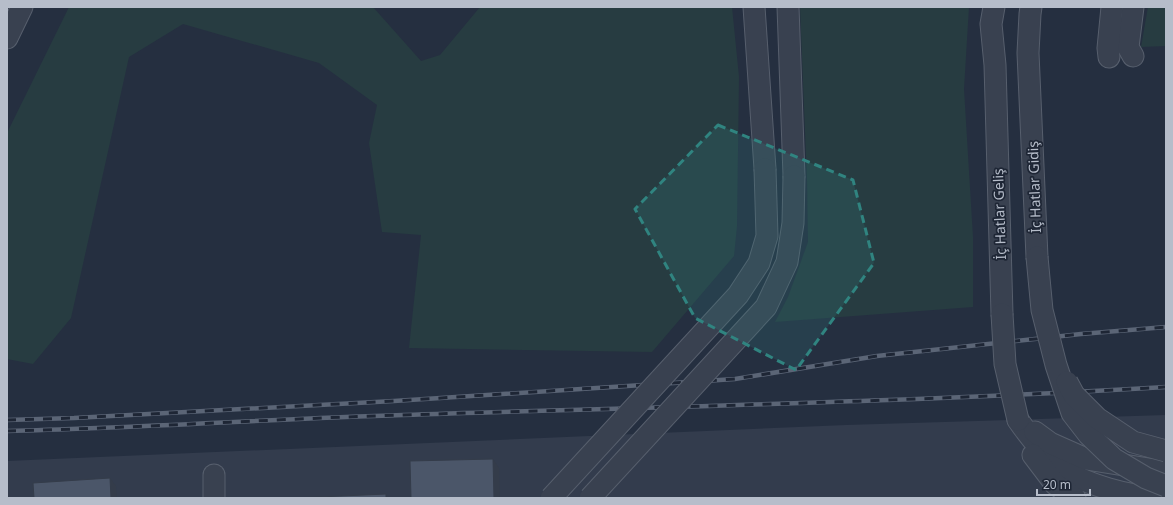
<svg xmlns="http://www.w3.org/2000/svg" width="1173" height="505" viewBox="0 0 1173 505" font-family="'Noto Sans',sans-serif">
<rect width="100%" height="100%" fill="#252f40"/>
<path fill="#333c4d" d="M1166 415V498H7V461L846 425Z"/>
<g fill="#273c41">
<path d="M69 7H373L421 61 440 55 480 7H732L739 77 737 226 734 256 652 352 409 348 421 235 382 232 369 143 377 105 319 63 183 24 129 57 71 318 33 364 7 359V133Z"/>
<path d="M800 7H969L964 89 973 237V307L775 322 788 297 808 242 807 181Z"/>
<path d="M1148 7H1166V46L1141 47Z"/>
</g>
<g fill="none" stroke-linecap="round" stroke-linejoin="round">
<g stroke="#575f6d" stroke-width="23">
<g id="minor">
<path d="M754 7 765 169"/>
<path d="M788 7 794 176"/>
<path d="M994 7 991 24 995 65 1002 314"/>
<path d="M1031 7 1030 14 1028 53 1037 257"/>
<path d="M7 38 22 7"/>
<path d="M1133 56 1128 47 1133 7"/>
<path d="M1109 57 1108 48 1112 7"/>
<path d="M1018 420C1029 436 1041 451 1056 464 1080 484 1135 499 1166 497"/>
<path d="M1035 432 1050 443 1086 459 1149 469 1166 470"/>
<path d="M1033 455 1055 484 1075 498"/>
<path d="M214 498V475"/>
</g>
</g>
<use href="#minor" stroke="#394150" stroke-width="21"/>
<g stroke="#5b6576" stroke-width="4.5">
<g id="rail">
<path d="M7 420 74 418 394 401 735 379 877 356 1081 334 1166 327"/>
<path d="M7 431C139 428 271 419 403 415 657 407 912 402 1166 387"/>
</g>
</g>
<use href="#rail" stroke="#1e2635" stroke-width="3" stroke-dasharray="9" stroke-linecap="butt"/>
<g stroke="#575f6d" stroke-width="23" stroke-linecap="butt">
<g id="minor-bridge">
<path d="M1037 257 1042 310 1056 365 1072 413 1089 435 1114 459 1146 478 1166 486"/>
<path d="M1002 314 1005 364 1018 420"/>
<path d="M1067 382 1074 395 1097 418 1133 442 1166 451"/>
<path d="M551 498 738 295 759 263 767 236 765 169"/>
<path d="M590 498 766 307 787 262 793 223 794 176"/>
</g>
</g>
<use href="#minor-bridge" stroke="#394150" stroke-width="21"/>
</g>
<g fill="#343c4a">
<path d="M493 459 499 468 500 498H494Z"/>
<path d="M110 478 116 486 117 498H111Z"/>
</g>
<g fill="#4b5669" stroke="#343c4a">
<path d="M493 459 494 498H411L410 461Z"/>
<path d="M110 478 111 498H34L33 483Z"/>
<path d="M386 494V498H297Z"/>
</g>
<path fill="#308480" fill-opacity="0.2" stroke="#308480" stroke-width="3" stroke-dasharray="8 5" stroke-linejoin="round" d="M718 125 853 180 874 263 796 370 695 318 635 209Z"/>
<g text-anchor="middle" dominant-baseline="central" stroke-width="3.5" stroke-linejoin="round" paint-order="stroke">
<g font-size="14" fill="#b6bdca" stroke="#1e2635">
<text transform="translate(1034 187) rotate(-92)">İç Hatlar Gidiş</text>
<text transform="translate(999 214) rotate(-92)">İç Hatlar Geliş</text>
</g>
</g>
<rect width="1173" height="505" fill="none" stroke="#b6bdca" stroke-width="16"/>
<path d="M1037 489v6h53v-6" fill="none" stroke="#b6bdca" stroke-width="2"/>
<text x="1043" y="489" font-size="12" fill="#b6bdca" stroke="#1e2635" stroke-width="3" paint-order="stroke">20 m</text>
</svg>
